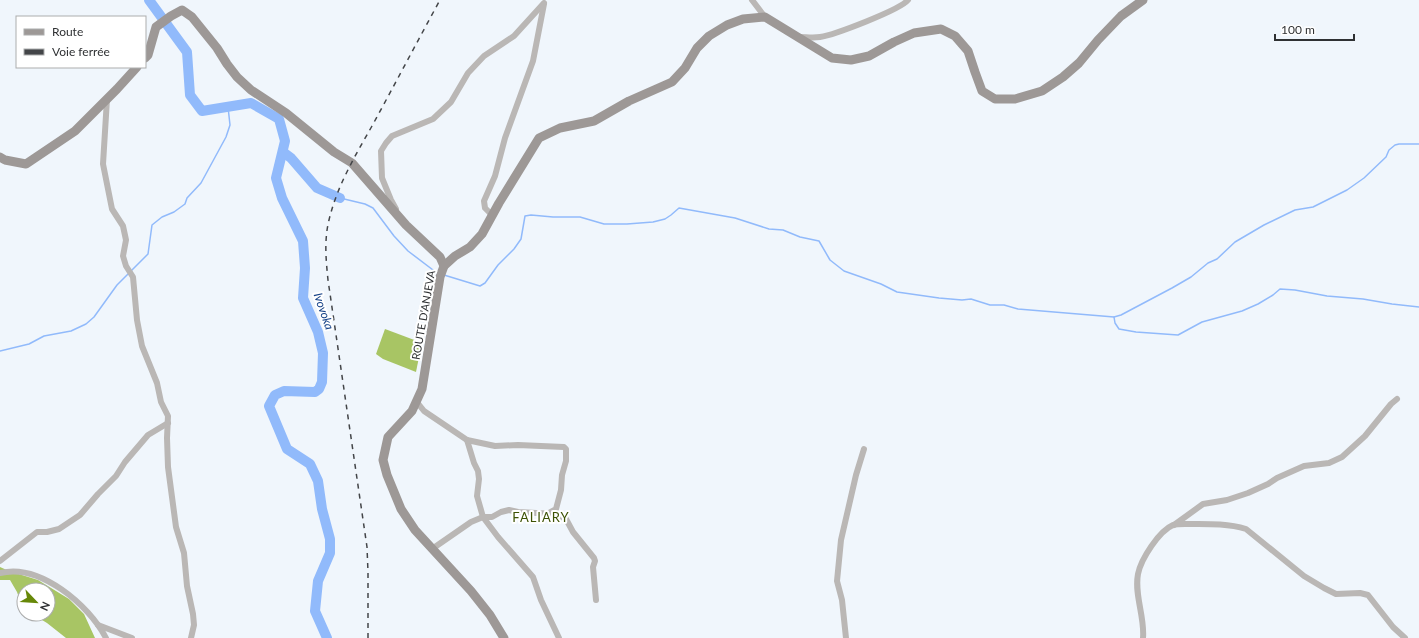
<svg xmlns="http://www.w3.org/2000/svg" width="1419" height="638" viewBox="0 0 1419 638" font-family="Lato,sans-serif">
<rect width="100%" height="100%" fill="#f0f6fc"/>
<g fill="#a8c564">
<path d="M385 329 417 341 421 347 416 372 383 359 376 354Z"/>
<path d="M0 567 9 571 38 580 69 599 84 614 95 638H66L47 623 32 614H48V590H24V609H23L17 592 10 580H0Z"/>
</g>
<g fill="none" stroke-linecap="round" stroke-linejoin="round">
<g stroke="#91bafb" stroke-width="1.5">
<path d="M340 198 365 204 373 208 394 236 408 251 437 273"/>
<path d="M132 270 148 254 152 225 162 217 174 212 185 204 187 198 201 183 226 137 230 125 228 107"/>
<path d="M444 275 480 286 485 283 498 265 514 249 521 239 525 216 531 215 553 217H580L604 224H627L653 222 665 219 671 215 679 208 735 218 769 229 783 230 800 237 819 241 830 260 844 271 881 284 897 292 939 298 962 300 971 299 990 305H1004L1018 309 1114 317 1121 315 1172 288 1191 277 1208 263 1217 259 1235 242 1264 225 1295 210 1313 207 1347 190 1364 178 1386 157 1389 150 1395 145 1399 144H1419"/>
<path d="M1114 317 1115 323 1119 329 1136 332 1178 335 1202 322 1242 311 1258 304 1273 295 1280 289 1295 290 1327 296 1363 299 1392 304 1419 307"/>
<path d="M0 351 29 344 44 336 71 331 86 324 94 317 117 285 128 274"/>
</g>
<g stroke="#91bafb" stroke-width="10">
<path d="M149 0 187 52 190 95 202 111 251 103 279 119 285 141 276 178 282 198 303 241 305 268 303 298 318 332 323 353 322 382 319 389 315 392 284 391 275 395 269 406 287 449 310 464 318 481 322 509 330 539V553L318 581 315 611 327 638"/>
<path d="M283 152 291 158 317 188 340 198"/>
</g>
<g stroke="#bab7b5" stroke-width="6">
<path d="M752 0 765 17"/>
<path d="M799 37C806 37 813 38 820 37 834 35 900 10 908 0"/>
<path d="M107 99 103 164 112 209 123 226 126 240 123 256 126 266 133 277 137 320 142 346 157 383 161 402 168 416 167 438 168 467 176 527 184 553 187 586 193 614 194 625 191 638"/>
<path d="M396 209 391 200 382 178 381 151 386 143 392 136 433 119 451 102 468 73 484 56 514 36 544 3"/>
<path d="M492 215 485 208 484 201 495 176 505 138 533 61 544 4"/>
<path d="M416 401 424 411 467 440 474 463 478 471 479 479 477 496 483 517 498 537 533 577 541 600 559 638"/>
<path d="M467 440 495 446 518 445 564 447 566 449V461L562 475 561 490 556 509 547 514"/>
<path d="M1174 525 1203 504 1227 500 1248 493 1268 484 1277 478 1304 466 1329 463 1342 457 1365 436 1391 404 1397 399"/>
<path d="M432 549 471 522 483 517H492L501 512 509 510 518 512 555 514 566 519 573 532 594 558 595 561 593 567 596 600"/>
<path d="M0 561 37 532H47L59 529 80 515 98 494 116 476 125 462 148 435 168 423"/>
<path d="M0 573C40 563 89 605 106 638"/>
<path d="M98 625 132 638"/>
<path d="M846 638 842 600 837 581 841 540 856 475 864 449"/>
<path d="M1143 638C1145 617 1134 595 1138 574 1141 559 1159 531 1173 525 1176 524 1182 524 1185 524 1206 524 1227 523 1246 529L1304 576 1324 588 1336 594 1360 593 1368 595 1393 627 1405 638"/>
</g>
<g stroke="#9d9896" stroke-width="9">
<path d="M145 58 148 55 156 27 171 16 182 10 192 17 217 48 227 64 237 77 251 90 286 113 334 152 352 163 406 225 440 257 444 266"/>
<path d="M0 157 5 160 26 164 75 131 117 89 137 67"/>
<path d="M504 638 490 615 471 591 415 530 401 509 387 475 383 460 388 437 412 411 422 389 440 277 444 266 455 256 470 247 482 234 499 203 539 138 560 128 594 121 629 101 672 82 685 68 697 48 709 36 727 25 743 19 765 17 832 58 851 60 869 56 894 42 914 33 941 29 955 36 968 51 975 72 982 91 995 99H1015L1042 91 1063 77 1079 63 1098 40 1121 16 1143 0"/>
</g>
<path stroke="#434548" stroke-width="1.5" stroke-dasharray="5 5" stroke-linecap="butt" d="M368 638V572L367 547 328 280C326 260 324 240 329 220 337 186 355 156 372 126 395 84 417 42 440 0"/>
</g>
<g text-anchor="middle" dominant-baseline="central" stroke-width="4" stroke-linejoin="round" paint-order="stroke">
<g font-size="11" fill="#2f3133" stroke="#fff">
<text transform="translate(423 315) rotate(-80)">ROUTE D'ANJEVA</text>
</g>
<g font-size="12" font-style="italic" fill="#144187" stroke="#fff">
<text transform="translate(324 311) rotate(71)">Ivovoka</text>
</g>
<g font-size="13" letter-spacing="1" fill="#3d5204" stroke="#fff">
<text x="541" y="517">FALIARY</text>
</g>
</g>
<rect x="16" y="16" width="130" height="52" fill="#ffffff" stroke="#acadad"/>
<rect x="24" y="29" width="20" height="6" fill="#9d9896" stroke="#acadad"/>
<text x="52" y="36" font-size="12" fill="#2f3133">Route</text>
<rect x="24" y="49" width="20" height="6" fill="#434548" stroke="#acadad"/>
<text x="52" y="56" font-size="12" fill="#2f3133">Voie ferrée</text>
<g transform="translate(36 602) rotate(115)"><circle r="19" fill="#ffffff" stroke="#acadad"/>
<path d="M0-3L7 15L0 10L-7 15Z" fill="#678809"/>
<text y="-6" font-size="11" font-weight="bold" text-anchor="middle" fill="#2f3133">N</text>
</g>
<path d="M1275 34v6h79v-6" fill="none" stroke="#2f3133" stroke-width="2"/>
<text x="1281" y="34" font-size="12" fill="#2f3133" stroke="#ffffff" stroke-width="3" paint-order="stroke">100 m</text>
</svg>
